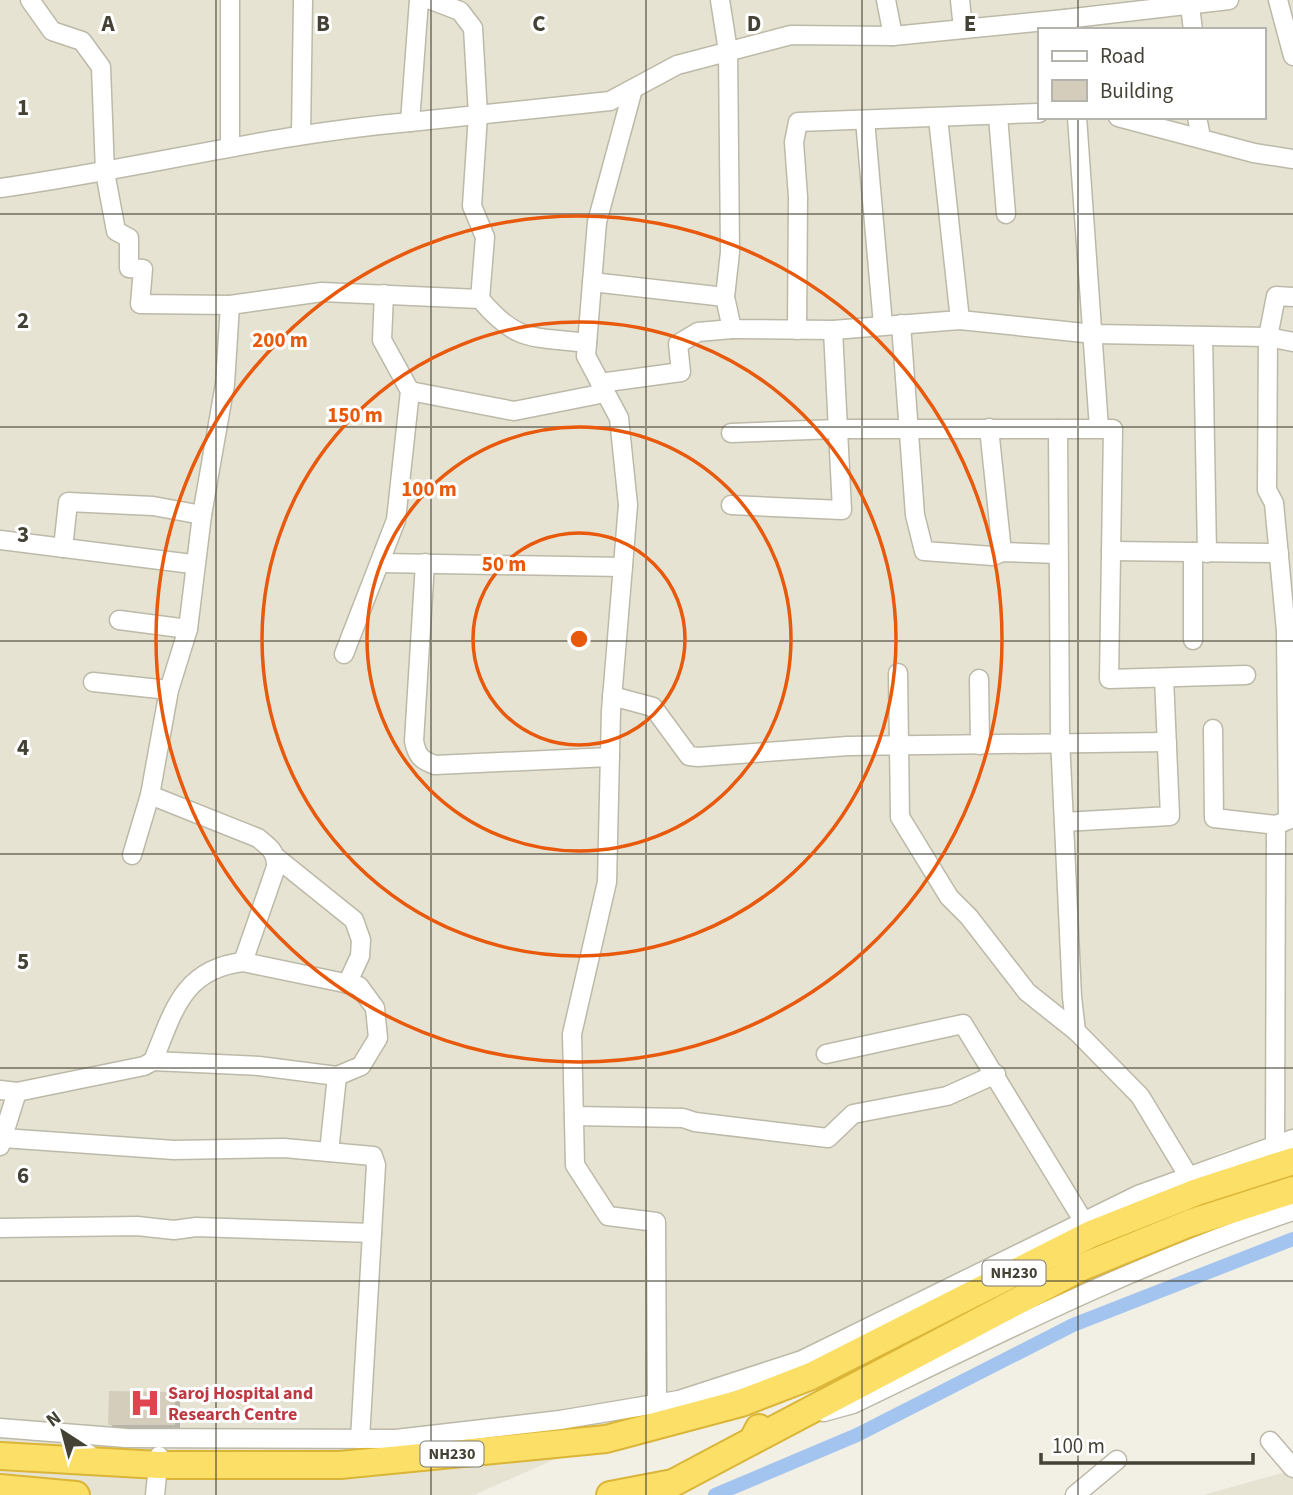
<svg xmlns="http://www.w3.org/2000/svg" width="1293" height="1495" viewBox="0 0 1293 1495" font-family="'Source Sans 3',sans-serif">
<rect width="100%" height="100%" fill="#f2f0e5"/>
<g fill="#e6e3d3" fill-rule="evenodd">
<path d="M0 0H1293V1134L1225 1151 821 1341 474 1495H0ZM1039 30H1263V117H1039Z"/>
<path d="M1293 1470V1495H1203Z"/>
</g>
<path fill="#0003" d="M174 1393 180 1399V1430H116L110 1424Z"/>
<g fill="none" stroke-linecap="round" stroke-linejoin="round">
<path stroke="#a2c4ef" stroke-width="14" d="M715 1495 857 1435 1073 1325 1293 1239"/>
</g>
<path fill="#d4cdbb" d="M109 1391 175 1392V1425H108Z"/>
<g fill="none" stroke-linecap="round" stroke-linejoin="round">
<g stroke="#bdb9a8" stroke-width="21">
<g id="minor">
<path d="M30 0 52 31 82 41 101 67 105 172 116 231 129 238V268L143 269 140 304 230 305 322 292 480 299C518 344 532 336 587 343"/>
<path d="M230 0V147"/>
<path d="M431 0 460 11 473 28 478 115 472 206 485 237 480 299"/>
<path d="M720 0 728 51 730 252 725 297 732 329 833 330 960 320 1094 334 1268 337 1293 342"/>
<path d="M886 0 893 36 1065 19 1066 30"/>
<path d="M960 0 963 29"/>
<path d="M1278 0 1293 56"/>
<path d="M1190 6 1193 30"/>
<path d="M1065 19 1229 0"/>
<path d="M633 89 597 222 586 356 619 418 628 505 611 711 607 882 572 1034 575 1165 608 1216 656 1222 657 1404"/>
<path d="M998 116 1006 214"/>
<path d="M1077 117 1099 428"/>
<path d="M1118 117 1254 153 1293 159"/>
<path d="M1197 117 1201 137"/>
<path d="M938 118 960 320"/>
<path d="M865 120 883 325"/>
<path d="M410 122 610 101 677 65 791 35 893 36"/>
<path d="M301 135 303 0"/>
<path d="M0 188C137 169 271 134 410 122L419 0"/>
<path d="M592 282 725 297"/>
<path d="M901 324 915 515 924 551 993 556 1002 552 1058 554"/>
<path d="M797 330 798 197 794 142 798 122 1039 113"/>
<path d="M1203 336 1207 553"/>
<path d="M600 383 681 372 678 344 698 332 732 329"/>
<path d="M410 391 514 411 605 393"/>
<path d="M989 428 1002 552"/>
<path d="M1058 429 1060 738 1072 997 1076 1031 1140 1096 1189 1177"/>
<path d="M731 433 837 429H1113L1109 679 1246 675"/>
<path d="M731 505 842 510 833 330"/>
<path d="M0 540 192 564"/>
<path d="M63 548 68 502 153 506 202 515"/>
<path d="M1111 551 1279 553"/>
<path d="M1193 552V640"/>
<path d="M381 563 623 567"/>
<path d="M425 563 414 741C417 756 421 760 435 765L610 757"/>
<path d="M119 620 188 629"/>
<path d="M344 654 396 520 410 391 382 340 384 294"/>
<path d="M898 673 900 817 949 897 969 917 1027 992 1076 1031"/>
<path d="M979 679 980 745"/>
<path d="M93 682 169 690"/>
<path d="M612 696 653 707 689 756 698 757 848 746 1167 742"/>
<path d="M1213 729 1214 818 1276 825"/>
<path d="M1064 822 1170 816 1164 678"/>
<path d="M132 855 150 795"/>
<path d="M277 858 354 920 361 940 360 956 347 984"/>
<path d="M826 1054 963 1024 1084 1222"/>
<path d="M153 1061 259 1066 337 1076 361 1066 378 1038 375 1008 359 986 243 962"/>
<path d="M0 1090 17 1092 144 1066 153 1061C173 1013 182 969 243 962L276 867C277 852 269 847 258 838L150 795 169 690 188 629 202 515 225 384 230 305"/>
<path d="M574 1116 683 1118 695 1122 828 1138 853 1114 947 1096 996 1074"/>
<path d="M3 1138 174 1150 284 1148 373 1156 376 1165 360 1439"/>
<path d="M1275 1145 1276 825 1288 820 1286 631 1274 503 1267 490 1268 337 1276 296 1293 297"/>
<path d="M0 1146 17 1092"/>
<path d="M329 1152 337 1076"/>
<path d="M0 1228 137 1226 174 1230 196 1227 372 1233"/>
<path d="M824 1412 853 1404C998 1334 1140 1262 1293 1211"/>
<path d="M0 1428 126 1438 396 1439 560 1420 679 1400 802 1360 1138 1195 1293 1139"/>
<path d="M1270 1441 1293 1468"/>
<path d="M155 1495 159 1456"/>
<path d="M1075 1495 1117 1460"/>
</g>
</g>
<g stroke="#dab537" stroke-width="30">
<g id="highway">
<path d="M752 1441 1082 1267 1190 1223 1293 1190"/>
<path d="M0 1456 159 1465H340L606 1439 741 1403 811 1376 1091 1234 1197 1192 1293 1161"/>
<path d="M0 1488 76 1495"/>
<path d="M610 1495 673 1483 752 1441 759 1428"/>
</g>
</g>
<use href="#minor" stroke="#fff" stroke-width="18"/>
<use href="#highway" stroke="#fbdf67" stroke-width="26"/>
</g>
<path fill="none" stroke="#444135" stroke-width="2" stroke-opacity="0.55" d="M216 0V1495M431 0V1495M646 0V1495M862 0V1495M1078 0V30M1078 117V1495M0 214H1293M0 427H1293M0 641H1293M0 854H1293M0 1068H1293M0 1281H1293"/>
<g fill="none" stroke="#e8590c" stroke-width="3.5">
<circle cx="579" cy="639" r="106"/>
<circle cx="579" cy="639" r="212"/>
<circle cx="579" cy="639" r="317"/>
<circle cx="579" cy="639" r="423"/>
</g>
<defs>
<g id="hospital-bare" transform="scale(2.415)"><path d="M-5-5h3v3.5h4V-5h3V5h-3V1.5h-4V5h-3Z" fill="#e0444e" stroke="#fff" stroke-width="2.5" paint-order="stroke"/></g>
</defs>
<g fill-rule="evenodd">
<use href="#hospital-bare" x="145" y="1403"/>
</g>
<g text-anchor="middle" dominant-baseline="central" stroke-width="6" stroke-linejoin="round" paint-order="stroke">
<g fill="#fff" stroke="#7c7a72" stroke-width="2">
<rect x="982.5" y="1260.5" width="63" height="25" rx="5"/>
<rect x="420.5" y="1441.5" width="63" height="25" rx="5"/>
</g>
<g font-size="16" font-weight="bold" fill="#444135">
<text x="1014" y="1273">NH230</text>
<text x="452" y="1454">NH230</text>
</g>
<g font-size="18" font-weight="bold" fill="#be3a42" stroke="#fff" text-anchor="start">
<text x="168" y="1393">Saroj Hospital and<tspan x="168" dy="21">Research Centre</tspan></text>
</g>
</g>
<g font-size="23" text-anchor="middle" font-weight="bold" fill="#444135" stroke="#fff" stroke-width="6" stroke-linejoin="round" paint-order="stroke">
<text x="108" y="31">A</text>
<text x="323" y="31">B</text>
<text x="539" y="31">C</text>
<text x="754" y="31">D</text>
<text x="970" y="31">E</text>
<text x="23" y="115">1</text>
<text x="23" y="328">2</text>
<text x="23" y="542">3</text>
<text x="23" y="755">4</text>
<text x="23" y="969">5</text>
<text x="23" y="1183">6</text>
</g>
<circle cx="579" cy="639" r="10" fill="#e8590c" stroke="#fff" stroke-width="3.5"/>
<g font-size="21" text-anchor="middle" font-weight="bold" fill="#e8590c" stroke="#fff" stroke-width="6" stroke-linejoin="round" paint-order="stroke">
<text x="280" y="347">200 m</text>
<text x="355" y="422">150 m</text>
<text x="429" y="496">100 m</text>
<text x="504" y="571">50 m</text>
</g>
<rect x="1038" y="28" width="228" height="91" fill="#ffffff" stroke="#b4b3ae" stroke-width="2"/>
<rect x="1052" y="51" width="35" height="10" fill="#ffffff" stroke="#b4b3ae" stroke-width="2"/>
<text x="1100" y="63" font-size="21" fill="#444135">Road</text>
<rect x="1052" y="80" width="35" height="21" fill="#d4cdbb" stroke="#b4b3ae" stroke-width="2"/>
<text x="1100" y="98" font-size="21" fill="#444135">Building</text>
<g transform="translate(63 1432) rotate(324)" stroke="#ffffff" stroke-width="5" paint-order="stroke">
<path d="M0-5L12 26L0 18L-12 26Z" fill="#444135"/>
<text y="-10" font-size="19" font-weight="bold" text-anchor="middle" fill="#444135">N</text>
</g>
<path d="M1041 1453v10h212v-10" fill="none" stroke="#444135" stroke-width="3.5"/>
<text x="1052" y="1453" font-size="21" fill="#444135" stroke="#ffffff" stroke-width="5" paint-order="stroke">100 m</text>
</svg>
